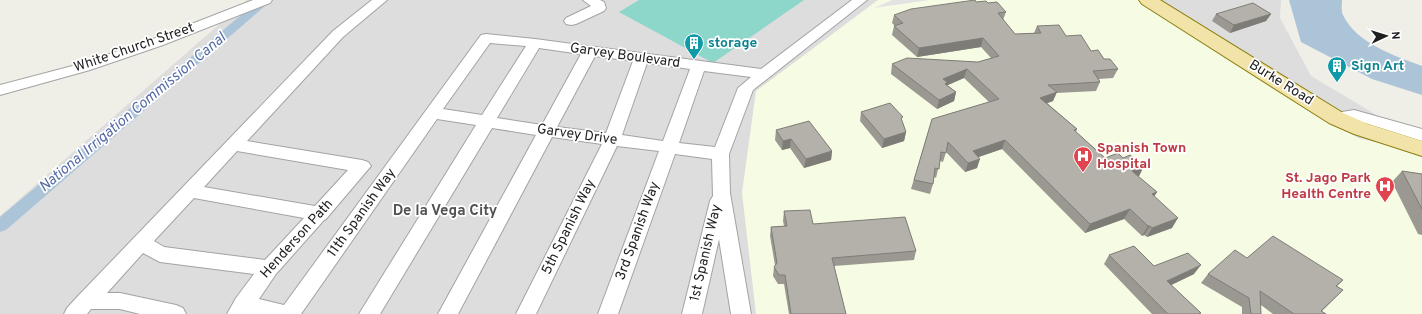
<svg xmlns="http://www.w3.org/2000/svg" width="1422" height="314" viewBox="0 0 1422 314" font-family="Overpass,sans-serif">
<rect width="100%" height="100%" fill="#efeee7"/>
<path fill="#ddd" d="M247 0H1281L1280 18 1311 76 1422 142V314H0V216Z"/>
<path fill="#f6fce3" d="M878 0H1142L1358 138 1422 153V314H756L742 193 756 91Z"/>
<path fill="#8dd6ca" d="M639 0H804L713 63 619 12Z"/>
<path fill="#e3e3e3" d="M892 0H930L874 8Z"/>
<path fill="#acc4d8" d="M1289 0H1342C1342 5 1341 11 1343 15 1356 43 1395 56 1422 66V95L1372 79 1301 42Z"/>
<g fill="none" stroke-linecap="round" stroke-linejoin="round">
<path fill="#acc4d8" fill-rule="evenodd" d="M259 0H272L6 230 0 232V217Z"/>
<g stroke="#a3a3a3" stroke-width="2">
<g id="minor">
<path d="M253 0H272L270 3 163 45 90 70 0 95V85L80 64 153 39Z"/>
<path d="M372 0H387L343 37 247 141 362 160 368 162 371 166 326 219 324 220 276 274 259 299 284 305 481 35 486 34 535 39 761 69 852 0H867L753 90 729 154 730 193 751 314H731L719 239 702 314H682L710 201 713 196 712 159 675 154 618 314H598L659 151 617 146 536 314H516L602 144 552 137 458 314H438L536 135 492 128 380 314H359L476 125 437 119 301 314H227L236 298 254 274 160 262 143 253 107 293H120L176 305 183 308 186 314H140L120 309H91L87 314H64L67 308 79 295 333 31ZM490 43 526 46 482 115 443 109ZM539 48 581 54 542 125 497 118ZM595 56 633 61 606 133 557 127ZM647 63 690 69 663 141 622 135ZM704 71 751 77 738 88 715 147 679 143ZM237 151 348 170 315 206 204 187ZM194 198 304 218 265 260 164 247 154 241Z"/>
<path d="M583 0H600L604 2 606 8 604 11 576 24 571 25 566 24 564 21 566 18 591 6Z"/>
<path d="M1354 110 1422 129V141L1362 122C1351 120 1341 125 1330 122L1328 118 1330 114Z"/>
</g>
</g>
<g stroke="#8b7f10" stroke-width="2">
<path id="major" d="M1139 0H1160L1343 113 1368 124 1422 141V156L1354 134 1329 123 1142 4Z"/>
</g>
<use href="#minor" fill="#fff" fill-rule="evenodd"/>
<use href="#major" fill="#f2e3a9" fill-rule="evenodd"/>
</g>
<g fill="#9b9892">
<path d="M976 2 988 3 1006 12 1003 20 1015 34 1034 33 1037 26 1066 36 1091 51 1118 69 1113 78 1099 79 1100 82 1096 91 1056 93 1053 101 1047 103 1077 129 1076 132 1105 158H1123L1144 166 1139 176H1138L1157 192 1154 196 1172 228 1147 237 1144 235 1142 236 1124 219 1085 233 1002 149 978 157 977 168 965 172 946 152 943 162 940 161 936 178 934 177 933 184 930 194 911 189 932 119 989 102 964 78 947 85 956 92 954 101 937 109 891 74 892 64 978 62 991 58 981 47 917 57 892 35 894 26H895L892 23 894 15Z"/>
<path d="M1216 14H1271L1266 21 1230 33 1212 21Z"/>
<path d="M861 112 902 121 906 132 904 141 882 148 860 121Z"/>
<path d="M776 130 832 151 831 160 804 168 790 148 782 150 775 140Z"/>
<path d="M1402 171 1422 174V235L1418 234 1392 182Z"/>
<path d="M784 211 813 224 916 251 914 260 834 266 846 314H789L784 284H778L773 276 774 267 775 265 770 236 771 227 784 226 783 221Z"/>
<path d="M1109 255 1154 266 1194 274 1171 285 1201 313 1200 314H1152L1104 264Z"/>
<path d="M1208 274 1343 280 1337 286 1343 290 1322 311 1326 314H1273L1261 305V314H1242V307L1201 283Z"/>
</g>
<g fill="#7e7c77">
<path d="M1271 14 1266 21 1230 33 1234 25Z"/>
<path d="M983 38 981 47 917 57 919 48Z"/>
<path d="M967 69 964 78 946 86 942 93 943 79Z"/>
<path d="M956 92 954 101 937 109 939 100Z"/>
<path d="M1057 92 1053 101 1037 107 1040 98Z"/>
<path d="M906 132 904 141 882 148 884 139Z"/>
<path d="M791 139 790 148 782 150 783 141Z"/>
<path d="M1005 140 1002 149 970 160 973 151Z"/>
<path d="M832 151 831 160 804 168 806 159Z"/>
<path d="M980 159 977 168 965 172 968 163Z"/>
<path d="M1144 166 1139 176 1127 180 1132 171Z"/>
<path d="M1157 192 1151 202 1152 194Z"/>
<path d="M1130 209 1124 219 1085 233 1090 224Z"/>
<path d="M1178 218 1172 228 1147 237 1152 228Z"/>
<path d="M1148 226H1150L1144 235 1142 236Z"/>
<path d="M1201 265 1194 274 1161 290 1167 281Z"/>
</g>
<g fill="#b4b1aa" stroke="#7e7c77">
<path d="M975 0 976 2 986 1 988 3 997 2 1006 12 998 13 1015 34 1041 33 1037 26 1059 25 1066 36 1081 35 1091 51 1098 50 1104 59H1110L1118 69 1093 71 1100 82 1048 85 1057 92 1040 98 1077 129 1074 130 1105 158 1118 153 1123 158 1130 155 1144 166 1132 171 1157 192 1152 194 1178 218 1152 228 1150 226H1148L1130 209 1090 224 1005 140 973 151 980 159 968 163 948 142 946 153 941 152 939 169 935 168 933 184 914 180 932 119 999 99 967 69 943 79 947 82 945 84 956 92 939 100 892 64 907 58 978 62 999 56 983 38 919 48 894 26 903 23 894 15 911 9Z"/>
<path d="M1253 3 1271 14 1234 25 1216 14Z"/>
<path d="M890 103 903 117 901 118 906 132 884 139 861 112Z"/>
<path d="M809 121 832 151 806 159 791 139 783 141 776 130Z"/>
<path d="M1402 171 1422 174V209Z"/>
<path d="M810 210 813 224 905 217 916 251 832 258 846 314H791L785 275H779L774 267 777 263 771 227 787 226 784 211Z"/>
<path d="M1273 236 1343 280 1336 286 1343 290 1321 311 1326 314H1294L1260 291 1261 314H1251L1249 298 1208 274 1235 250 1247 258Z"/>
<path d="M1134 246 1154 266 1188 253 1201 265 1167 281 1201 313 1198 314H1168L1109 255Z"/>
</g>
<defs>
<g id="building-pin" transform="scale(1)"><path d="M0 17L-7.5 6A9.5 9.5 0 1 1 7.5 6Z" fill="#0f9aa8" stroke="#fff"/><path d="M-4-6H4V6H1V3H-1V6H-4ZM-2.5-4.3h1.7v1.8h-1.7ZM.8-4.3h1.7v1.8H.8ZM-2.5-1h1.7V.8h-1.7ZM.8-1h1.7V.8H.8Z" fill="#fff"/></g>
<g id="hospital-pin" transform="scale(1)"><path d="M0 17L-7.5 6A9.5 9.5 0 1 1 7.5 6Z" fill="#e0444e" stroke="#fff"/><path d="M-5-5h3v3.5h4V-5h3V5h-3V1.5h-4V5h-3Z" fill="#fff"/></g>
</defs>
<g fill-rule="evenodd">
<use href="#building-pin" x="694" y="43"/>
<use href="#building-pin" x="1337" y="66"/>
<use href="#hospital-pin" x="1083" y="156"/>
<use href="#hospital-pin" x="1385" y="186"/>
</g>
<g text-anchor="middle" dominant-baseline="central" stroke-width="3.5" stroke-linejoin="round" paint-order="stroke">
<g font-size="14" font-weight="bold" fill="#0d838f" stroke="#fff" text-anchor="start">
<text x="708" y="43">storage</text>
<text x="1351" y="66">Sign Art</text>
</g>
<g font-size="14" fill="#1f1f1f" stroke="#fff">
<text transform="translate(134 48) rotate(-19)">White Church Street</text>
<text transform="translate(625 56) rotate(8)">Garvey Boulevard</text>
<text transform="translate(1281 83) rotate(32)">Burke Road</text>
<text transform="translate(577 135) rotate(8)">Garvey Drive</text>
<text transform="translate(362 213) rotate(-54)">11th Spanish Way</text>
<text transform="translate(569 227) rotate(-64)">5th Spanish Way</text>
<text transform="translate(638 231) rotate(-70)">3rd Spanish Way</text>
<text transform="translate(297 239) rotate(-48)">Henderson Path</text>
<text transform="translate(706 253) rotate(-77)">1st Spanish Way</text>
</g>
<g font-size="14" font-weight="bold" fill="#be3a42" stroke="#fff" text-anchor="start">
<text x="1097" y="148">Spanish Town<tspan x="1097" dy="16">Hospital</tspan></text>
<text x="1371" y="178" text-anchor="end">St. Jago Park<tspan x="1371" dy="16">Health Centre</tspan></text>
</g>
<g font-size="15" font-style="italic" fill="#556ba5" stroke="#fff">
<text transform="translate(133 113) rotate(-40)">National Irrigation Commission Canal</text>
</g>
<g font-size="15" font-weight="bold" fill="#525252" stroke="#fff">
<text x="445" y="211">De la Vega City</text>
</g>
</g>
<g transform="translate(1386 36) rotate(86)" stroke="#ffffff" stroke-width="3" paint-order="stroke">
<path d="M0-3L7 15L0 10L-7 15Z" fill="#1f1f1f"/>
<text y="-6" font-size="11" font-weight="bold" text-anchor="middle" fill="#1f1f1f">N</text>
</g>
</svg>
